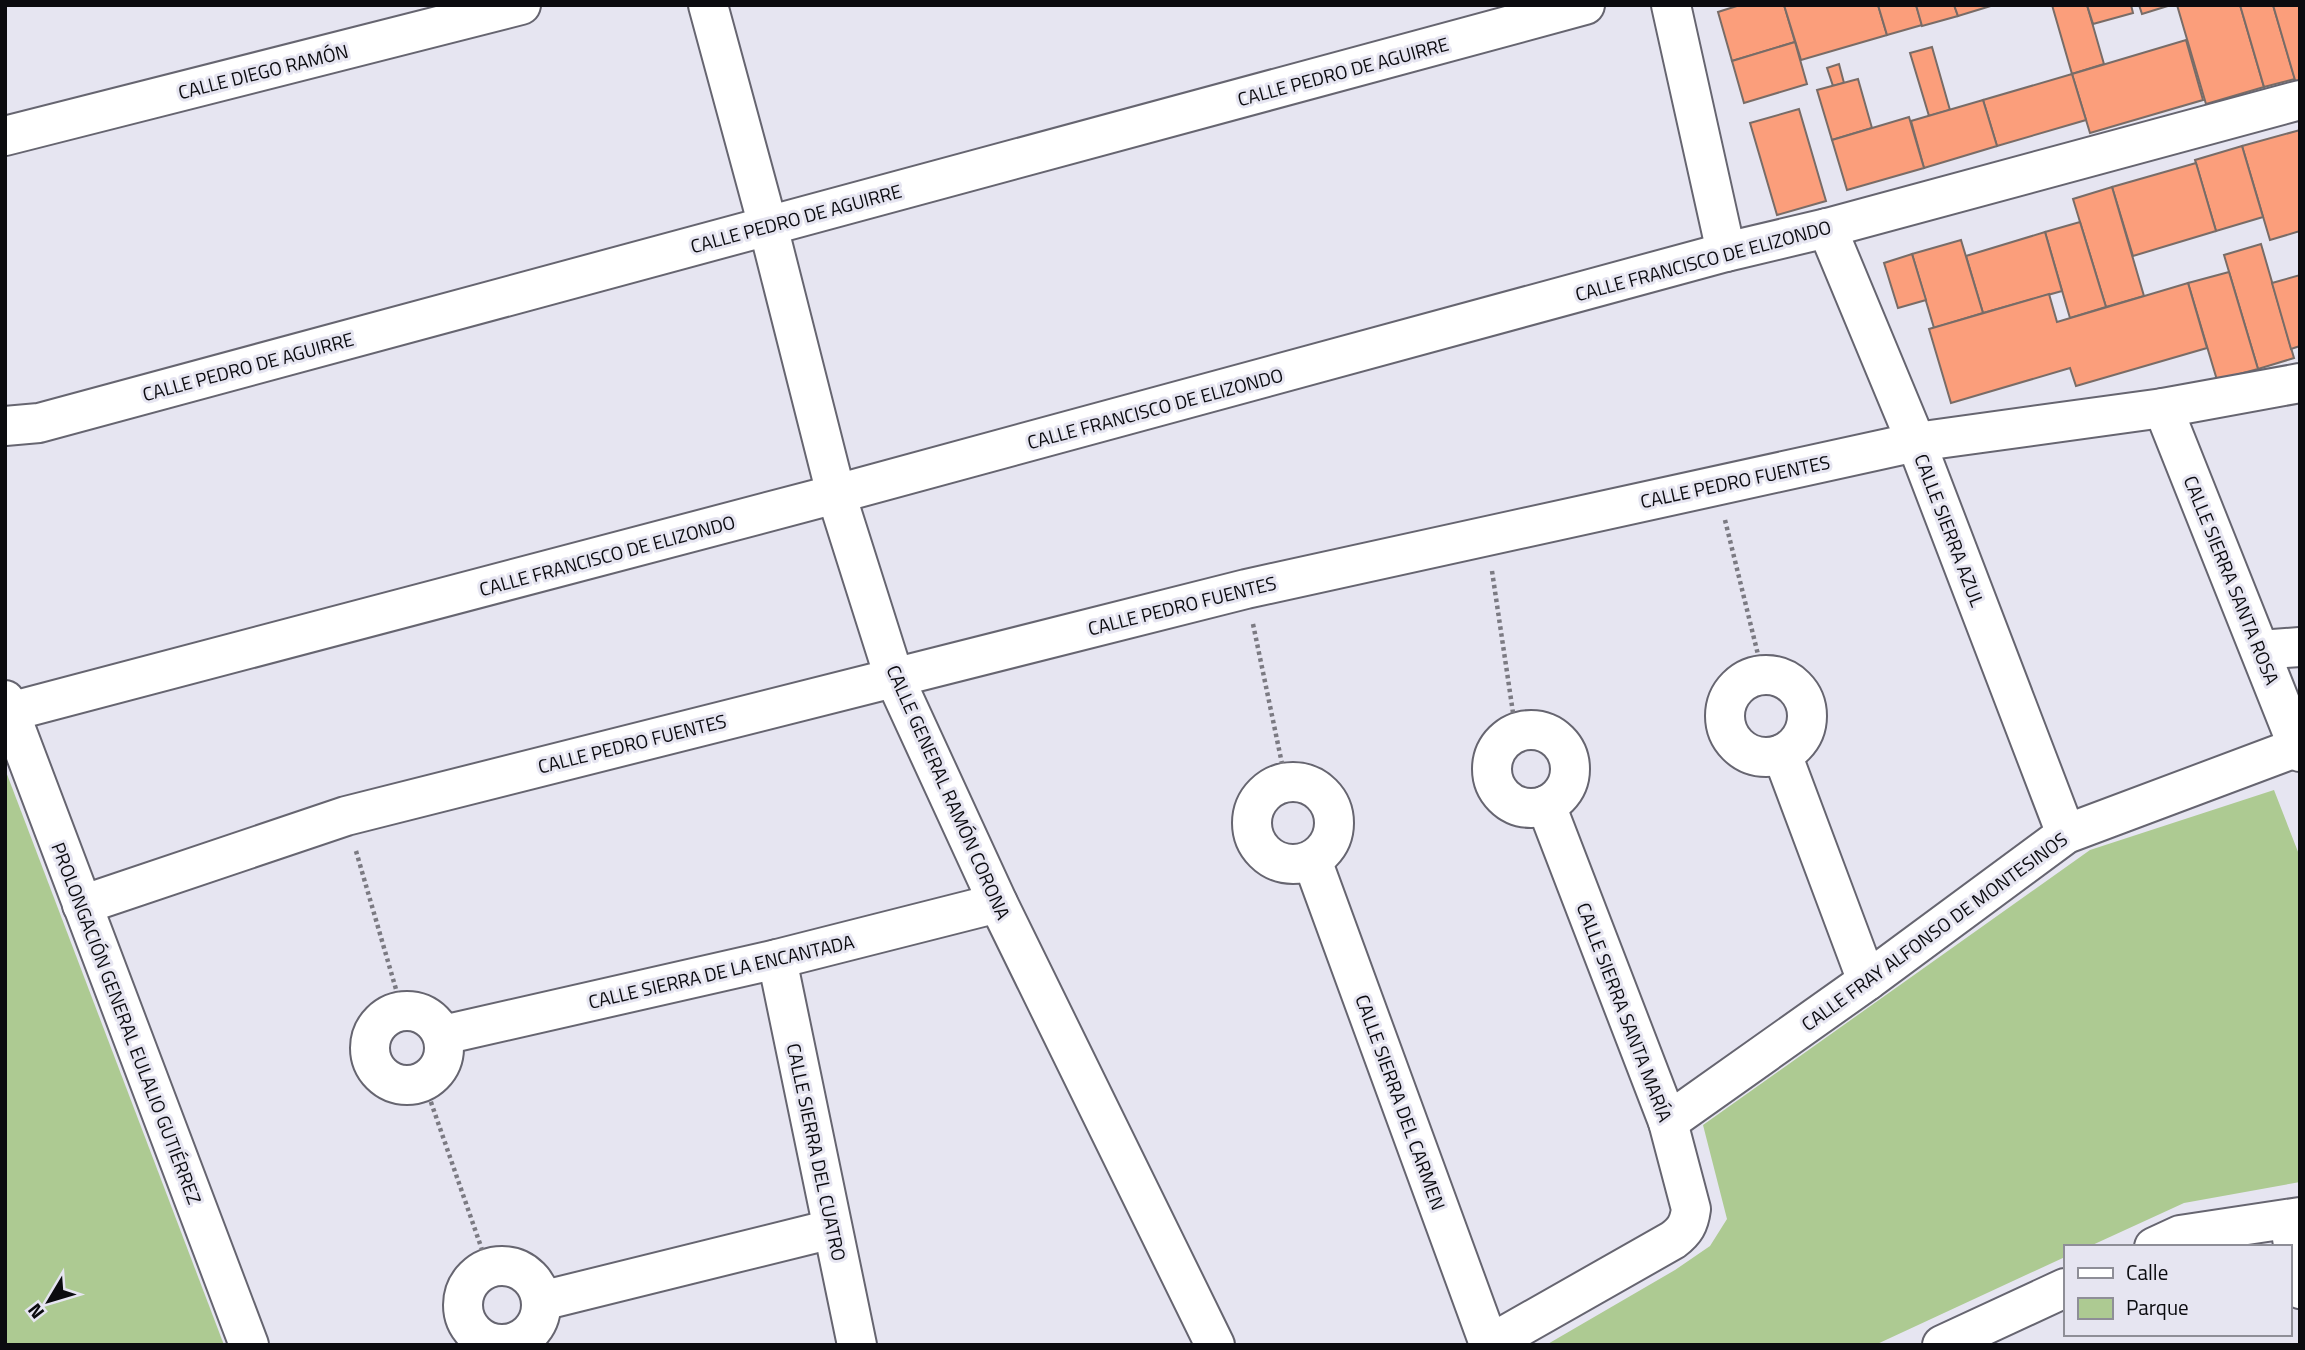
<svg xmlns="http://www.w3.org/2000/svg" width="2305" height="1350" viewBox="0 0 2305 1350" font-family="'Titillium Web',sans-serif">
<rect width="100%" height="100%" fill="#e6e5f1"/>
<g fill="#adca92">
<path d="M5 769 224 1345H5Z"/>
<path d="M2274 790 2300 857V1182L2184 1203 2088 1247H2065V1257L1875 1345H1546L1675 1270 1710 1246 1727 1219 1703 1125 2090 850Z"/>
</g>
<g fill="#fb9e7b" stroke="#786c67" stroke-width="2">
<path d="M1740 5H1784L1795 42 1732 61 1718 12Z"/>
<path d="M1784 5H1878L1887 35 1801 60Z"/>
<path d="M1878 5H1916L1922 25 1887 35Z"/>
<path d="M1916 5H1954L1958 16 1922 26Z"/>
<path d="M1954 5H1994L1958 16Z"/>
<path d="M2052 5H2087L2104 64 2072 74Z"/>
<path d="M2087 5H2131L2133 13 2093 24Z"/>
<path d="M2139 5H2171L2142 14Z"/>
<path d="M2177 5H2240L2264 87 2206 104Z"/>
<path d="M2240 5H2273L2295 79 2264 87Z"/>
<path d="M2273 5H2300V86L2297 87Z"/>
<path d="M2186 40 2203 100 2090 133 2072 74Z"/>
<path d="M1795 42 1807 84 1744 103 1732 61Z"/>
<path d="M1932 47 1950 110 1929 116 1910 53Z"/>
<path d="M1839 64 1844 83 1833 86 1827 68Z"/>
<path d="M2072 74 2086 120 1997 146 1983 100Z"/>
<path d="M1858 79 1872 128 1832 140 1817 90Z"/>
<path d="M1983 100 1997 146 1924 168 1911 121Z"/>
<path d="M1799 109 1826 201 1777 215 1750 123Z"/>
<path d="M1909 117 1924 168 1847 190 1832 140Z"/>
<path d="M2300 130V231L2270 240 2242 146Z"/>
<path d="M2242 146 2263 217 2216 231 2195 160Z"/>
<path d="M2196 163 2216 231 2133 256 2112 187Z"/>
<path d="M2112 187 2144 296 2106 307 2073 199Z"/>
<path d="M2080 222 2106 307 2070 318 2045 232Z"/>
<path d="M2045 232 2062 291 1983 313 1966 256Z"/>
<path d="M1961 240 1983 313 1934 328 1912 254Z"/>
<path d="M2261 244 2294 358 2258 369 2224 255Z"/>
<path d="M1912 254 1926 300 1898 308 1884 263Z"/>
<path d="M2229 272 2258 369 2217 380 2188 283Z"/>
<path d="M2300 275V346L2291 349 2272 283Z"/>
<path d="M2188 283 2207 348 2076 386 2070 368 1951 403 1929 329 2049 294 2057 322Z"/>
</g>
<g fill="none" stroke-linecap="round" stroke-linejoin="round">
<g stroke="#666570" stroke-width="42">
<g id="street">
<path d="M708 5 768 226 836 494 894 677 998 903 1215 1345"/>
<path d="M1671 5 1726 252"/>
<path d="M5 136 521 5"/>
<path d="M1827 228 1916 442 2066 834"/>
<path d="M2163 408 2300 752"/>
<path d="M5 426 39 423 1585 5"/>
<path d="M2260 650 2300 647"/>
<circle cx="1766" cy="716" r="41"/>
<path d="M5 700 249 1345"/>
<path d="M9 712 836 494 1726 252 1827 228 2300 100"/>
<circle cx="1531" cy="769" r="39"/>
<path d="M1782 754 1867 981"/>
<circle cx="1293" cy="823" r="41"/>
<path d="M1312 860 1489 1344"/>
<path d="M82 905 346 816 1246 589 1916 442 2163 408 2300 383"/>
<path d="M777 959 857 1345"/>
<circle cx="407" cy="1048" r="37"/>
<path d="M443 1035 777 959 998 903"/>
<path d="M1668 1122 1867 981 2066 834 2298 747"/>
<path d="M2289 1219 2300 1289"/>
<path d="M2154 1247 2180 1235 2300 1217"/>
<circle cx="502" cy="1305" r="39"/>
<path d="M541 1301 832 1229"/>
<path d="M1488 1345 1673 1240C1685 1231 1689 1224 1691 1209L1668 1122 1546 805"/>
<path d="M1942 1345 2065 1288"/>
</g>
</g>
<g stroke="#7b7a82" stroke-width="4.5" stroke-dasharray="3.5 3.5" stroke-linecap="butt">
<path d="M1725 520 1763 675"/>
<path d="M1492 571 1516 733"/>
<path d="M1253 624 1286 783"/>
<path d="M356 851 402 1010"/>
<path d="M424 1082 488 1267"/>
<path d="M516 1342 517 1345"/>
</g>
<use href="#street" stroke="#fff" stroke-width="38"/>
</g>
<g text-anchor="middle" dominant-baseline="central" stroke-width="6" stroke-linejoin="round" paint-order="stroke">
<g font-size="19" fill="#0b0b0f" stroke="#e6e5f1">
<text transform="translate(263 71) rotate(-14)">CALLE DIEGO RAMÓN</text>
<text transform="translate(1343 71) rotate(-15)">CALLE PEDRO DE AGUIRRE</text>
<text transform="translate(796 218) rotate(-15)">CALLE PEDRO DE AGUIRRE</text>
<text transform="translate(1703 260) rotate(-15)">CALLE FRANCISCO DE ELIZONDO</text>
<text transform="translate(248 366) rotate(-15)">CALLE PEDRO DE AGUIRRE</text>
<text transform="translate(1155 408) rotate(-15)">CALLE FRANCISCO DE ELIZONDO</text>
<text transform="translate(1735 481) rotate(-12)">CALLE PEDRO FUENTES</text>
<text transform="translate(1950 530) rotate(69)">CALLE SIERRA AZUL</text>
<text transform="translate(607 555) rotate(-15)">CALLE FRANCISCO DE ELIZONDO</text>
<text transform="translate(2232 580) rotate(68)">CALLE SIERRA SANTA ROSA</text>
<text transform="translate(1182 605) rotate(-14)">CALLE PEDRO FUENTES</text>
<text transform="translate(632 743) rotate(-14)">CALLE PEDRO FUENTES</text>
<text transform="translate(949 792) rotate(66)">CALLE GENERAL RAMÓN CORONA</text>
<text transform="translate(1934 931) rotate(-36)">CALLE FRAY ALFONSO DE MONTESINOS</text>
<text transform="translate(721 971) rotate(-13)">CALLE SIERRA DE LA ENCANTADA</text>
<text transform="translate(1625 1012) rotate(69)">CALLE SIERRA SANTA MARÍA</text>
<text transform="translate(127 1023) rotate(69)">PROLONGACIÓN GENERAL EULALIO GUTIÉRREZ</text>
<text transform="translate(1401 1102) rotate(70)">CALLE SIERRA DEL CARMEN</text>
<text transform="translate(817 1152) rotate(78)">CALLE SIERRA DEL CUATRO</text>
</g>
</g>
<rect width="2305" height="1350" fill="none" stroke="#0b0b0f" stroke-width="14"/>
<rect x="2064" y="1245" width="228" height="91" fill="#e6e5f1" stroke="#8e8e97" stroke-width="2"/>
<rect x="2078" y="1268" width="35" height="10" fill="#ffffff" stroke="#8e8e97" stroke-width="2"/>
<text x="2126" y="1280" font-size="21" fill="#0b0b0f">Calle</text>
<rect x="2078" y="1298" width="35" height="21" fill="#adca92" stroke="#8e8e97" stroke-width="2"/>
<text x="2126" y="1315" font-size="21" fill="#0b0b0f">Parque</text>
<g transform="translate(49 1301) rotate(232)" stroke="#e6e5f1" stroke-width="5" paint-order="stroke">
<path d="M0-5L12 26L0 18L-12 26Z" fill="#0b0b0f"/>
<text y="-10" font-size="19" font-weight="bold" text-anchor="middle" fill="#0b0b0f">N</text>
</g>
</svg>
